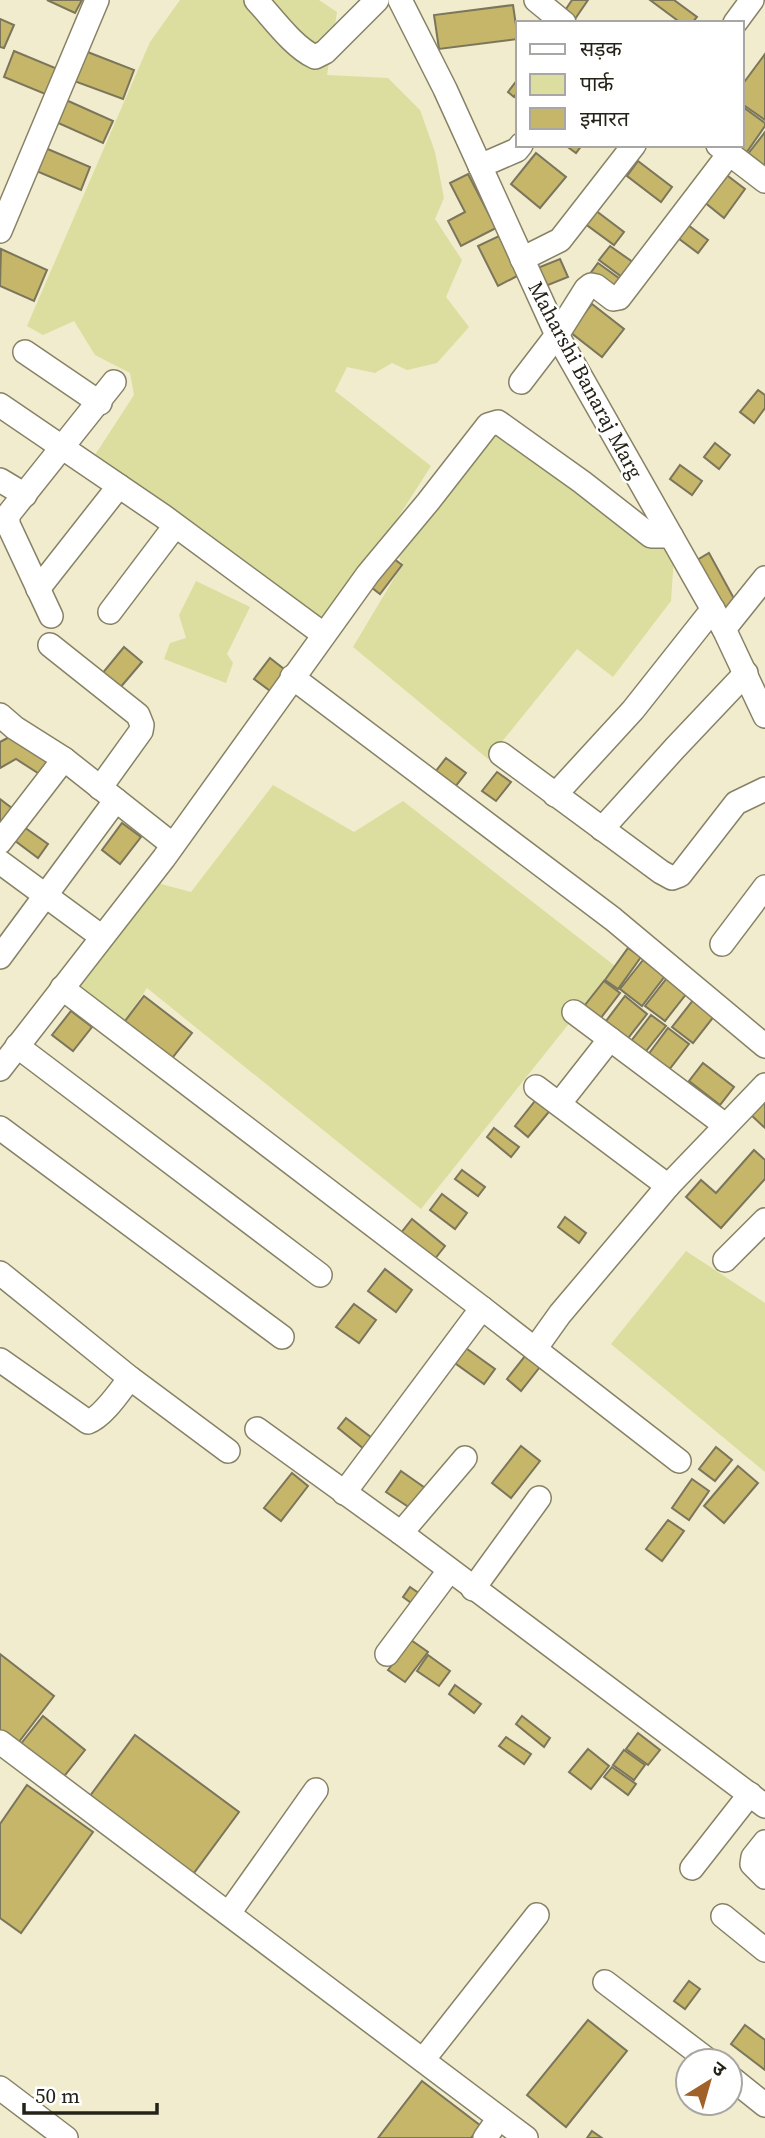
<svg xmlns="http://www.w3.org/2000/svg" width="765" height="2138" viewBox="0 0 765 2138" font-family="'Source Serif 4','Noto Sans Devanagari',serif">
<rect width="100%" height="100%" fill="#f1eccd"/>
<g fill="#dbde9f">
<path d="M180 0H319L337 12 327 75 388 78 420 110 435 152 444 198 435 219 462 260 446 297 469 327 437 363 407 370 392 363 375 373 347 367 335 391 431 466 330 624 95 455 134 395 130 373 95 355 74 321 43 335 27 326 150 42Z"/>
<path d="M494 423 674 556 671 601 613 677 577 649 488 759 353 647 402 565 392 537Z"/>
<path d="M196 581 250 607 227 654 233 663 226 683 164 659 170 643 186 638 179 615Z"/>
<path d="M273 785 354 832 403 801 615 966 421 1209 147 988 122 1025 70 978 146 880 191 892Z"/>
<path d="M686 1251 765 1303V1472L611 1344Z"/>
</g>
<g fill="#c5b669" stroke="#7b765b" stroke-width="2">
<path d="M47 0H82L75 13Z"/>
<path d="M572 0H588L573 22 562 15Z"/>
<path d="M650 0H674L697 17 692 23H681Z"/>
<path d="M513 5 518 39 439 49 434 15Z"/>
<path d="M0 19 14 25 4 48 0 47Z"/>
<path d="M14 51 60 70 50 96 4 77Z"/>
<path d="M85 51 134 70 123 99 74 81Z"/>
<path d="M765 54V120L742 104V85Z"/>
<path d="M518 79V91L514 97 508 92Z"/>
<path d="M66 100 113 121 103 143 56 122Z"/>
<path d="M743 107 765 123V126L742 159 723 145H742Z"/>
<path d="M765 132V175L744 159Z"/>
<path d="M565 145H582L576 153Z"/>
<path d="M43 147 90 167 81 190 34 170Z"/>
<path d="M536 153 566 177 540 208 511 184Z"/>
<path d="M638 161 672 187 661 202 627 176Z"/>
<path d="M724 173 745 189 724 218 703 201Z"/>
<path d="M468 174 496 228 461 246 448 221 465 212 450 183Z"/>
<path d="M595 210 624 232 614 245 584 223Z"/>
<path d="M684 222 708 240 698 253 674 235Z"/>
<path d="M499 236 519 275 498 286 478 246Z"/>
<path d="M610 246 637 265 626 280 599 260Z"/>
<path d="M1 249 47 270 34 301 0 286Z"/>
<path d="M560 259 568 277 543 287 535 269Z"/>
<path d="M598 263 623 281 614 293 589 275Z"/>
<path d="M592 304 624 329 602 357 570 332Z"/>
<path d="M758 390 765 395V408L754 423 740 412Z"/>
<path d="M715 443 730 455 719 469 704 457Z"/>
<path d="M680 465 702 481 692 495 670 479Z"/>
<path d="M709 553 737 604 720 613 692 563Z"/>
<path d="M389 555 402 565 380 594 367 584Z"/>
<path d="M124 647 142 662 119 689 101 675Z"/>
<path d="M270 658 289 673 273 693 254 679Z"/>
<path d="M15 734 56 759 44 777 16 759 0 768V742Z"/>
<path d="M446 758 466 773 451 792 432 776Z"/>
<path d="M497 772 511 782 496 801 482 791Z"/>
<path d="M0 799 17 812 0 834Z"/>
<path d="M122 823 141 837 120 864 102 850Z"/>
<path d="M24 827 48 844 38 858 14 840Z"/>
<path d="M628 948 641 957 618 989 605 980Z"/>
<path d="M643 960 665 976 642 1006 620 989Z"/>
<path d="M667 978 687 993 665 1021 645 1006Z"/>
<path d="M604 981 620 993 597 1023 581 1010Z"/>
<path d="M144 996 192 1033 169 1062 122 1025Z"/>
<path d="M625 996 647 1014 625 1042 603 1025Z"/>
<path d="M694 999 715 1015 693 1043 672 1027Z"/>
<path d="M71 1011 92 1027 73 1051 52 1035Z"/>
<path d="M651 1015 666 1026 642 1056 628 1045Z"/>
<path d="M668 1028 689 1044 665 1075 645 1059Z"/>
<path d="M703 1063 734 1087 720 1105 689 1081Z"/>
<path d="M539 1096 553 1107 528 1137 515 1126Z"/>
<path d="M765 1099V1128L750 1114Z"/>
<path d="M494 1128 519 1147 511 1157 487 1137Z"/>
<path d="M754 1150 765 1160V1179L721 1228 686 1197 701 1180 716 1193Z"/>
<path d="M462 1170 485 1187 478 1196 455 1179Z"/>
<path d="M442 1194 467 1213 455 1229 430 1210Z"/>
<path d="M565 1217 586 1233 579 1243 558 1227Z"/>
<path d="M412 1219 445 1246 430 1265 397 1238Z"/>
<path d="M385 1269 412 1290 396 1312 368 1291Z"/>
<path d="M354 1304 376 1320 359 1343 336 1327Z"/>
<path d="M463 1346 495 1369 484 1384 452 1361Z"/>
<path d="M529 1351 543 1363 521 1391 507 1379Z"/>
<path d="M346 1418 372 1438 364 1449 338 1428Z"/>
<path d="M521 1446 540 1461 511 1498 492 1483Z"/>
<path d="M716 1447 732 1460 715 1481 699 1469Z"/>
<path d="M738 1466 758 1483 724 1523 704 1506Z"/>
<path d="M401 1471 428 1490 413 1510 386 1492Z"/>
<path d="M292 1473 308 1486 281 1521 264 1508Z"/>
<path d="M692 1479 709 1491 689 1520 672 1508Z"/>
<path d="M668 1520 684 1531 662 1561 646 1549Z"/>
<path d="M410 1587 426 1598 418 1608 403 1597Z"/>
<path d="M411 1640 428 1652 405 1682 388 1670Z"/>
<path d="M0 1654 54 1696 15 1747 0 1735Z"/>
<path d="M428 1655 450 1671 439 1686 417 1671Z"/>
<path d="M455 1685 481 1704 474 1713 449 1694Z"/>
<path d="M43 1716 85 1750 58 1784 16 1750Z"/>
<path d="M522 1716 550 1738 544 1747 516 1724Z"/>
<path d="M638 1733 660 1750 648 1765 626 1749Z"/>
<path d="M135 1735 239 1812 188 1881 84 1804Z"/>
<path d="M506 1737 531 1754 524 1764 499 1746Z"/>
<path d="M588 1749 609 1766 591 1789 569 1772Z"/>
<path d="M624 1750 645 1765 634 1780 613 1765Z"/>
<path d="M612 1767 636 1784 628 1795 604 1777Z"/>
<path d="M27 1785 93 1832 21 1933 0 1918V1824Z"/>
<path d="M689 1981 700 1989 685 2009 674 2001Z"/>
<path d="M588 2020 627 2051 566 2127 527 2095Z"/>
<path d="M745 2025 765 2040V2070L731 2044Z"/>
<path d="M422 2081 481 2126 471 2138H378Z"/>
<path d="M592 2131 602 2138H587Z"/>
</g>
<g fill="none" stroke-linecap="round" stroke-linejoin="round">
<g stroke="#878266" stroke-width="26">
<g id="minor">
<path d="M256 0C272 17 293 47 315 57L325 52 377 0"/>
<path d="M400 0 445 89 557 335 724 629 765 716"/>
<path d="M536 0 564 23"/>
<path d="M735 23 752 0"/>
<path d="M718 145 765 181"/>
<path d="M480 166 517 150 521 145"/>
<path d="M0 231 97 0"/>
<path d="M522 259 560 240 634 145"/>
<path d="M25 352 100 403"/>
<path d="M521 382 557 335 586 289 591 285 596 286 613 299 619 298 729 154"/>
<path d="M0 405 163 516 323 634"/>
<path d="M0 480 25 495"/>
<path d="M38 589 119 486"/>
<path d="M110 612 175 526"/>
<path d="M51 616 8 524V515L114 382"/>
<path d="M724 629 765 578"/>
<path d="M50 645 138 715 142 725 141 731 100 788"/>
<path d="M292 677 613 919 765 1046"/>
<path d="M0 715 15 728 64 759 173 845"/>
<path d="M501 754 661 872 672 878 680 875 736 803 765 789"/>
<path d="M555 795 633 710 713 609"/>
<path d="M602 829 675 748 746 673"/>
<path d="M0 842 64 759"/>
<path d="M0 862 102 937"/>
<path d="M722 944 765 887"/>
<path d="M0 957 116 800"/>
<path d="M62 988 482 1308 679 1461"/>
<path d="M574 1012 725 1125"/>
<path d="M17 1046 320 1275"/>
<path d="M0 1069 164 858 368 574 428 502 488 425 498 422 582 482 651 536H671"/>
<path d="M536 1087 668 1186"/>
<path d="M559 1104 610 1039"/>
<path d="M0 1128 282 1337"/>
<path d="M725 1260 765 1220"/>
<path d="M0 1273 130 1378 228 1451"/>
<path d="M535 1349 560 1314 668 1186 765 1085"/>
<path d="M0 1360 88 1422C103 1417 120 1391 130 1378"/>
<path d="M257 1429 401 1533 765 1806"/>
<path d="M344 1493 482 1308"/>
<path d="M401 1533 465 1458"/>
<path d="M473 1589 539 1498"/>
<path d="M387 1654 449 1571"/>
<path d="M0 1742 526 2138"/>
<path d="M765 1842 753 1857 752 1864 765 1877"/>
<path d="M692 1868 750 1794"/>
<path d="M229 1913 316 1790"/>
<path d="M723 1916 765 1950"/>
<path d="M605 1982 709 2061"/>
<path d="M423 2060 537 1915"/>
<path d="M730 2077 765 2105"/>
<path d="M0 2088 66 2138"/>
<path d="M485 2138 499 2118"/>
</g>
</g>
<use href="#minor" stroke="#fff" stroke-width="23"/>
</g>
<g text-anchor="middle" dominant-baseline="central" stroke-width="5" stroke-linejoin="round" paint-order="stroke">
<g font-size="21" fill="#252318" stroke="#fff">
<text transform="translate(586 380) rotate(62)">Maharshi Banaraj Marg</text>
</g>
</g>
<rect x="516" y="21" width="228" height="126" fill="#ffffff" stroke="#a8a7a3" stroke-width="2"/>
<rect x="530" y="44" width="35" height="10" fill="#ffffff" stroke="#a8a7a3" stroke-width="2"/>
<text x="580" y="56" font-size="21" fill="#252318">सड़क</text>
<rect x="530" y="74" width="35" height="21" fill="#dbde9f" stroke="#a8a7a3" stroke-width="2"/>
<text x="580" y="91" font-size="21" fill="#252318">पार्क</text>
<rect x="530" y="108" width="35" height="21" fill="#c5b669" stroke="#a8a7a3" stroke-width="2"/>
<text x="580" y="126" font-size="21" fill="#252318">इमारत</text>
<g transform="translate(709 2082) rotate(37)"><circle r="33" fill="#ffffff" stroke="#a8a7a3" stroke-width="2"/>
<path d="M0-5L12 26L0 18L-12 26Z" fill="#a06228"/>
<text y="-10" font-size="19" font-weight="bold" text-anchor="middle" fill="#252318">उ</text>
</g>
<path d="M24 2103v10h133v-10" fill="none" stroke="#252318" stroke-width="3.5"/>
<text x="35" y="2103" font-size="21" fill="#252318" stroke="#ffffff" stroke-width="5" paint-order="stroke">50 m</text>
</svg>
